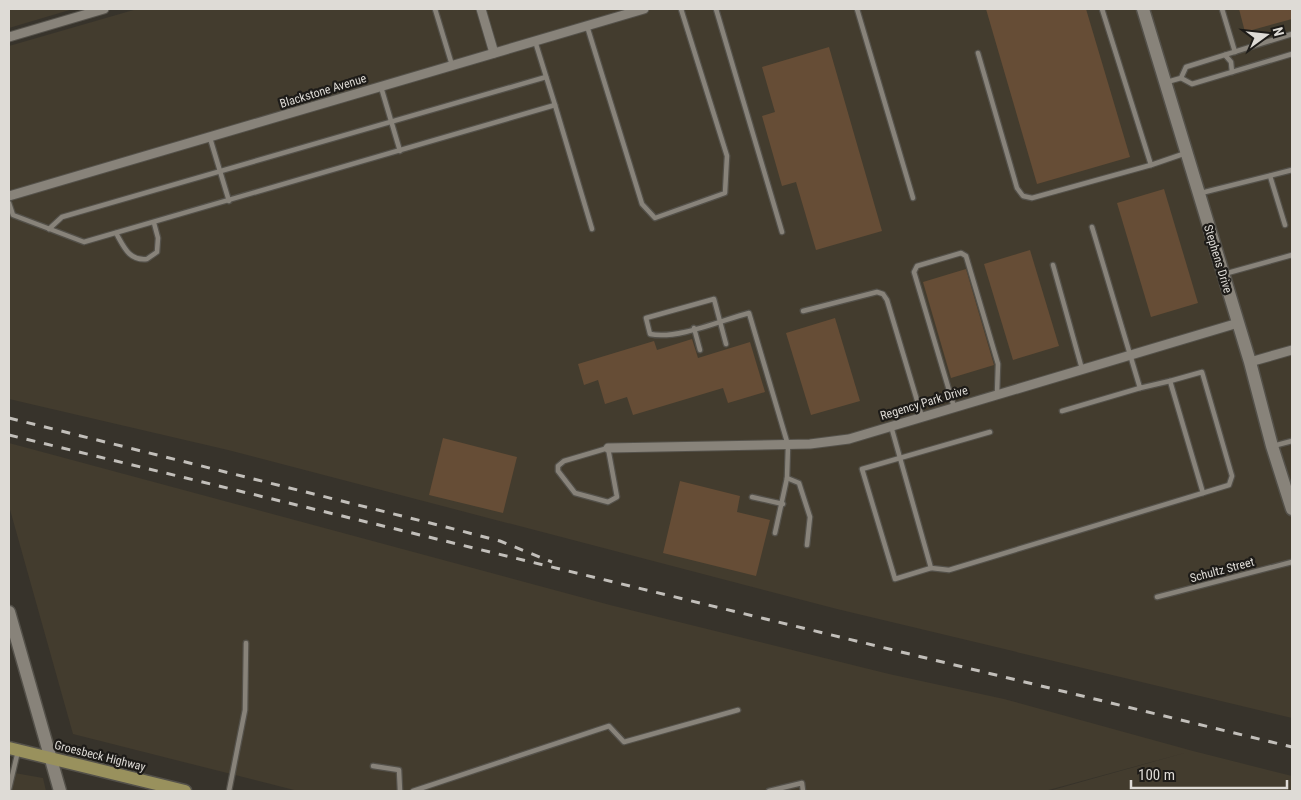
<svg xmlns="http://www.w3.org/2000/svg" width="1301" height="800" viewBox="0 0 1301 800" font-family="'Roboto Condensed',sans-serif">
<rect width="100%" height="100%" fill="#37332b"/>
<g fill="#433c2e">
<path d="M9 9H73L9 28Z"/>
<path d="M137 9H1292V718L837 609 228 450 9 399V46Z"/>
<path d="M9 443 610 605 889 674 1004 699 1193 751 1292 776V791H1049L1188 752 1045 791H298L73 734 9 506Z"/>
<path d="M9 772 43 778 46 791H9Z"/>
</g>
<g fill="#664d36">
<path d="M986 9H1086L1130 157 1037 184Z"/>
<path d="M1239 9H1292V19L1245 32Z"/>
<path d="M829 47 882 231 816 250 796 182 782 186 762 116 775 112 762 67Z"/>
<path d="M1164 189 1198 303 1151 317 1117 203Z"/>
<path d="M1030 250 1059 346 1013 360 984 264Z"/>
<path d="M966 269 994 365 951 378 923 282Z"/>
<path d="M835 318 860 401 811 415 786 333Z"/>
<path d="M692 339 698 358 750 342 765 392 728 403 723 388 633 415 627 397 605 404 598 380 584 385 578 364 654 341 657 350Z"/>
<path d="M443 438 517 457 503 513 429 495Z"/>
<path d="M680 481 740 496 737 512 770 520 756 576 663 553Z"/>
</g>
<g fill="none" stroke-linecap="round" stroke-linejoin="round">
<g stroke="#54514a" stroke-width="7">
<g id="lane">
<path d="M435 9 452 65"/>
<path d="M716 9 782 232"/>
<path d="M857 9 913 198"/>
<path d="M1102 9 1151 165 1186 153"/>
<path d="M1222 9 1235 52"/>
<path d="M587 26 642 204 655 218 725 193 727 156 681 9"/>
<path d="M978 53 1017 188 1023 196 1032 198 1151 165"/>
<path d="M1225 55 1231 62 1232 72"/>
<path d="M1181 78 1192 84 1292 54"/>
<path d="M1167 82 1181 78 1186 67 1292 34"/>
<path d="M381 87 400 151"/>
<path d="M555 105 592 229"/>
<path d="M210 138 229 201"/>
<path d="M1270 176 1285 225"/>
<path d="M1201 193 1292 170"/>
<path d="M9 203 13 215 84 242 555 105 535 41"/>
<path d="M49 229 62 217 546 77"/>
<path d="M116 233C124 247 129 261 147 259L157 252 158 238 154 223"/>
<path d="M1053 265 1082 369"/>
<path d="M1224 274 1292 255"/>
<path d="M803 311 877 292 883 294 887 300 922 417"/>
<path d="M694 328 700 350"/>
<path d="M726 344 714 299 646 318 650 334C677 340 722 320 749 313L788 445 787 478 775 533"/>
<path d="M1170 381 1202 372 1232 476 1229 485 1203 493"/>
<path d="M954 407 914 272 917 266 961 253 966 256 998 364 997 394"/>
<path d="M1062 411 1140 388"/>
<path d="M891 426 931 568 949 570 1203 493 1170 381 1140 388 1092 227"/>
<path d="M1273 446 1292 441"/>
<path d="M608 448 617 497 608 502 575 493 558 471V466L564 461Z"/>
<path d="M787 478 799 483 810 517 807 545"/>
<path d="M752 497 783 504"/>
<path d="M931 568 895 579 862 469 990 432"/>
<path d="M1157 597 1292 562"/>
<path d="M373 766 399 770 400 791"/>
<path d="M9 789 18 751"/>
<path d="M229 791 245 710 246 643"/>
<path d="M413 791 609 726 624 742 738 710"/>
<path d="M769 791 802 783 803 791"/>
</g>
</g>
<g stroke="#54514a" stroke-width="11">
<g id="street">
<path d="M481 9 494 53"/>
<path d="M9 37 104 9"/>
<path d="M9 196 644 9"/>
<path d="M1250 362 1292 350"/>
<path d="M608 448 810 444 849 439 1238 323"/>
</g>
</g>
<g stroke="#54514a" stroke-width="15">
<g id="secondary">
<path d="M1143 9 1250 362 1272 446 1292 509"/>
<path d="M9 612 60 791"/>
</g>
</g>
<g stroke="#54514a" stroke-width="15">
<path id="primary" d="M9 748 185 791"/>
</g>
<use href="#lane" stroke="#88837a" stroke-width="4.5"/>
<use href="#street" stroke="#88837a" stroke-width="9"/>
<use href="#secondary" stroke="#88837a" stroke-width="12"/>
<use href="#primary" stroke="#99915d" stroke-width="12"/>
<g stroke="#c2bfba" stroke-width="3" stroke-dasharray="9 9" stroke-linecap="butt">
<path d="M9 418 446 527 500 541 552 562"/>
<path d="M9 435 1292 747"/>
</g>
</g>
<g text-anchor="middle" dominant-baseline="central" stroke-width="4.5" stroke-linejoin="round" paint-order="stroke">
<g font-size="12" fill="#dedbd6" stroke="#1d1b18">
<text transform="translate(323 91) rotate(-17)">Blackstone Avenue</text>
<text transform="translate(1218 259) rotate(73)">Stephens Drive</text>
<text transform="translate(924 403) rotate(-17)">Regency Park Drive</text>
<text transform="translate(1222 570) rotate(-15)">Schultz Street</text>
<text transform="translate(100 756) rotate(14)">Groesbeck Highway</text>
</g>
</g>
<rect width="1301" height="800" fill="none" stroke="#dedbd6" stroke-width="20"/>
<g transform="translate(1266 35) rotate(75)" stroke="#1d1b18" stroke-width="4" paint-order="stroke">
<path d="M0-4L9 19L0 12L-9 19Z" fill="#dedbd6"/>
<text y="-8" font-size="14" font-weight="bold" text-anchor="middle" fill="#dedbd6">N</text>
</g>
<path d="M1131 780v8h156v-8" fill="none" stroke="#dedbd6" stroke-width="2.5"/>
<text x="1138" y="780" font-size="15" fill="#dedbd6" stroke="#1d1b18" stroke-width="4" paint-order="stroke">100 m</text>
</svg>
